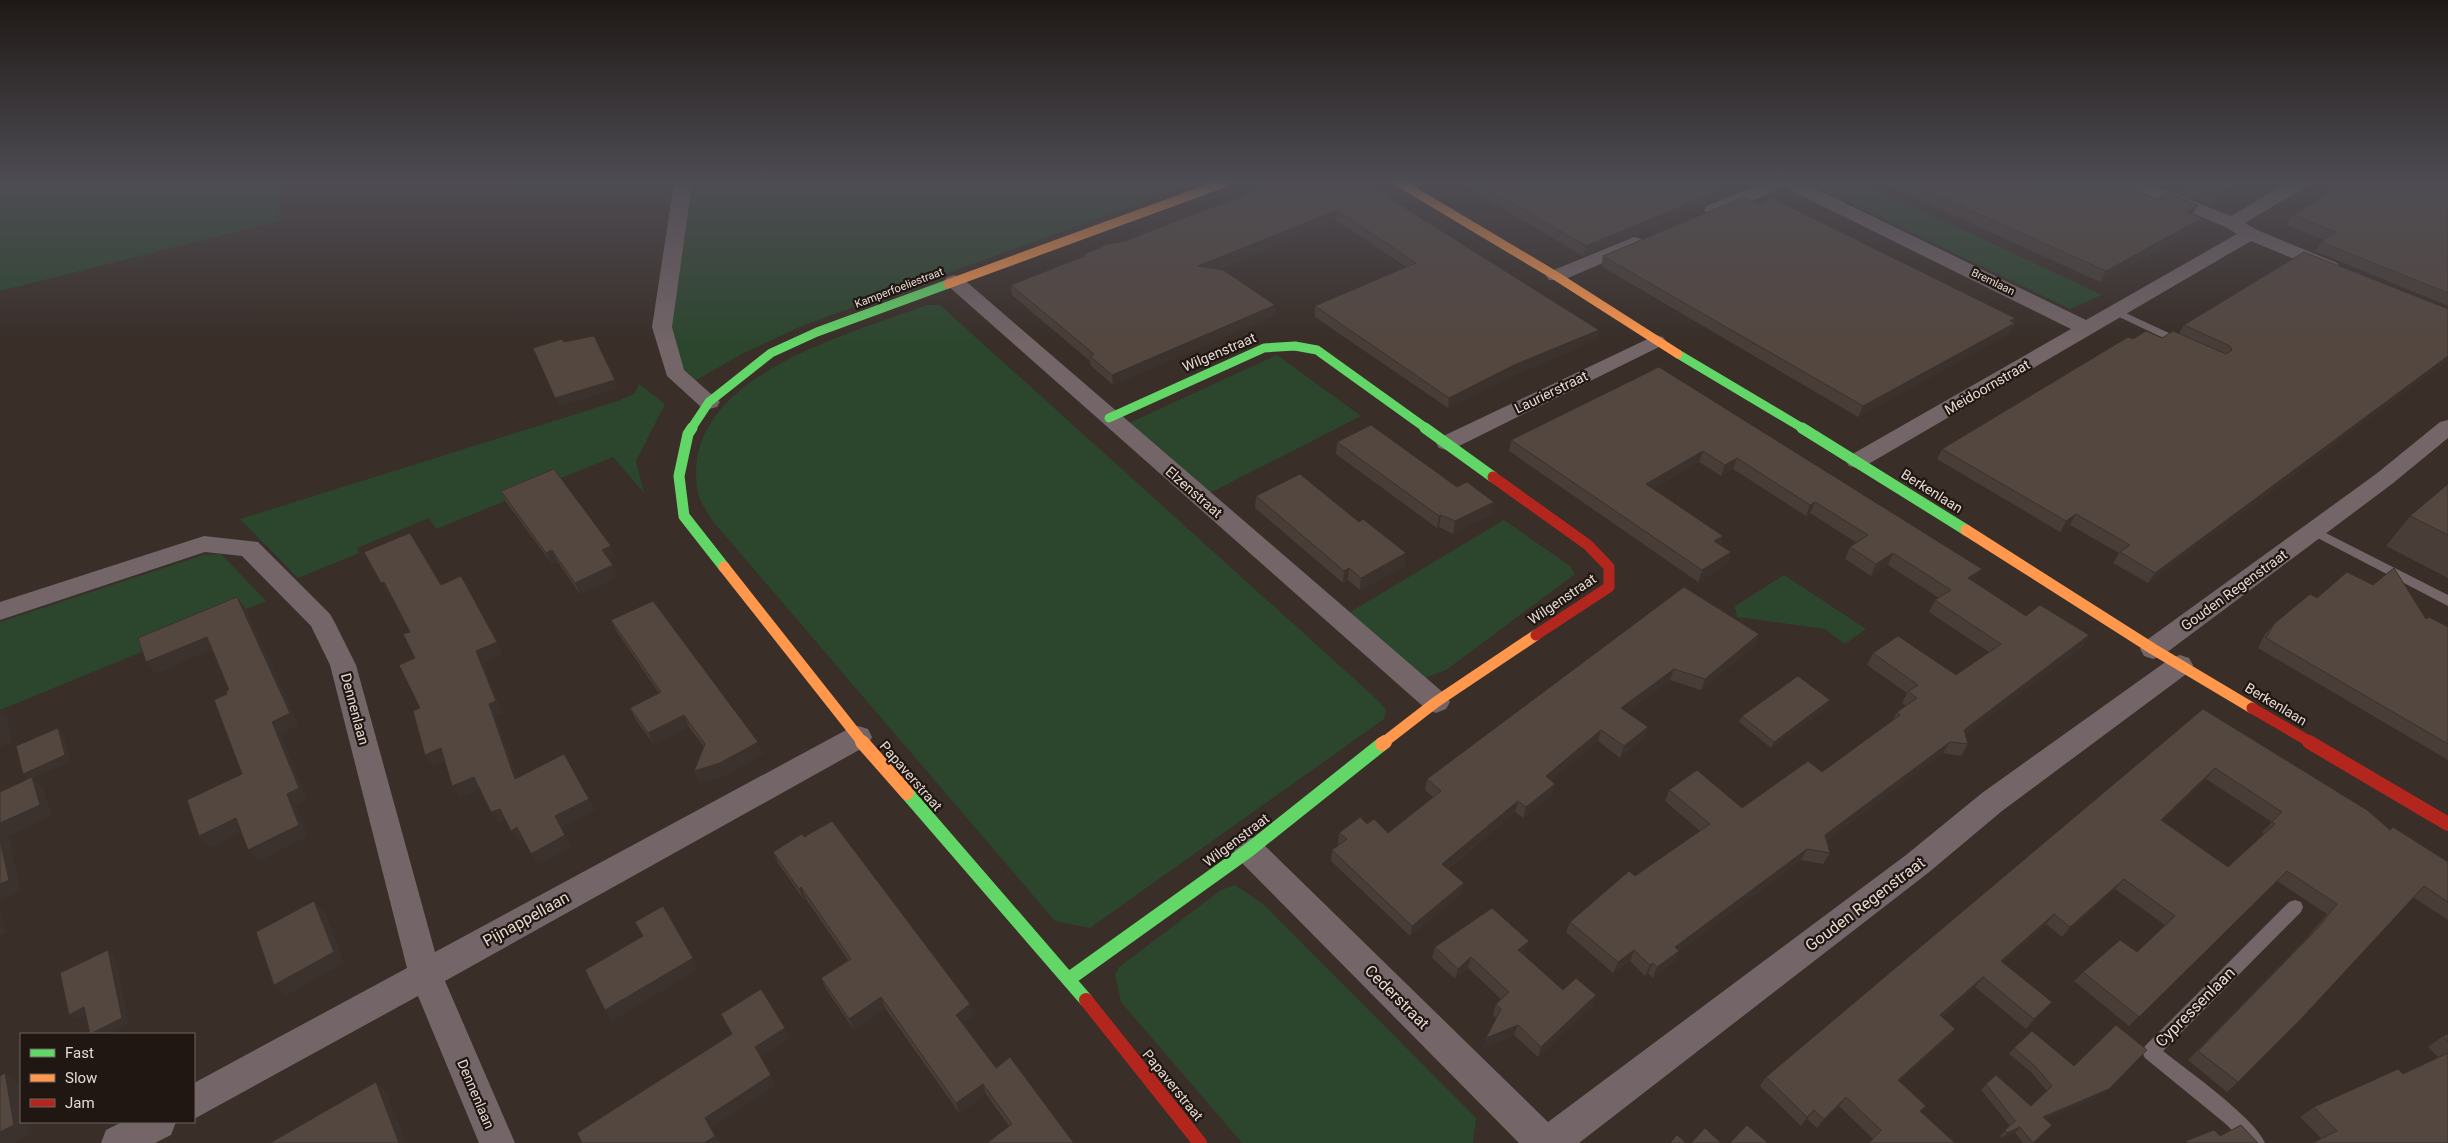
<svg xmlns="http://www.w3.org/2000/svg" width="2448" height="1143" viewBox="0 0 2448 1143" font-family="Roboto,sans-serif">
<rect width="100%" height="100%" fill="#392e28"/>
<g fill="#2c462e">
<path d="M0 183H279V221L0 291Z"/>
<path d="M691 183H1196L804 325 744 353 696 380 685 382 668 364 674 280Z"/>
<path d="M1809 183H1864L2102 295 2070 309Z"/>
<path d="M927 305H940L1371 694 1386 709 1384 719 1090 928 1055 921 711 519C707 511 699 501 698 492 676 378 847 335 927 305Z"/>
<path d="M1277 355 1361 416 1206 495 1129 423Z"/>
<path d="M639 384 665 404 636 461 644 493 613 457 436 529 429 518 357 548 359 553 298 578 240 519 618 401 635 393Z"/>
<path d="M1504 520 1570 566 1575 574 1446 670 1422 679 1347 614Z"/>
<path d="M221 554 266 601 0 710V622L203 555Z"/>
<path d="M1784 575 1866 629 1845 644 1825 629 1737 617 1735 606Z"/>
<path d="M1235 885 1263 904 1476 1118 1473 1143H1242L1121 1002 1115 974 1119 967 1221 890Z"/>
</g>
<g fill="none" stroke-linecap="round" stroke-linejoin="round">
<g fill="#736568" fill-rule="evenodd">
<path d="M2117 309 2184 340 2185 342 2180 345 2176 344 2113 314V310Z"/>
<path d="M2314 527 2448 595V606L2310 534 2308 531 2310 528Z"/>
<path d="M2295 900 2301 902 2303 907 2301 912 2163 1051C2187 1070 2255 1118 2265 1143H2244L2227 1125 2145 1058 2142 1052 2145 1046 2289 902Z"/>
</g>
<g fill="#736568" fill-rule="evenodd">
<path d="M674 183H692L672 327 684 370 720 402 717 407 709 409 701 407 667 376 652 327Z"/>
<path d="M1763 183H1804L2086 320 2237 234 2226 227 2128 187 2125 183H2149L2231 216 2287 183H2308L2305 187 2245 223 2257 230 2337 263 2340 267 2337 271H2323L2251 241 1865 466 1857 468 1849 466 1846 461 1849 456 2071 329 1784 187 1719 214H1707L1704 210 1707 206Z"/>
<path d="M1634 237 1641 239 1643 243 1641 247 1563 280H1549L1546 276 1549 272Z"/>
<path d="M954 275 961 277 1446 695 1450 702 1446 709 1436 713 1426 709 947 285 944 281 947 277Z"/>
<path d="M1656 335 1663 337 1666 341 1663 345 1455 448 1447 450 1439 448 1436 443 1439 438Z"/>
<path d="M2448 420V438L2392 484 2162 656 2153 659 2144 656 2140 649 2144 642 2376 474 2440 422Z"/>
<path d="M204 536 258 542 330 614 334 621 356 665 435 952 848 729 858 726 868 729 872 737 868 745 445 981 515 1143H479L418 996 194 1119V1083L407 968 330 665 311 626 242 556 205 552 0 620V602Z"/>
<path d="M2180 655 2189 658 2193 665 2189 672 2002 811 1928 873 1579 1143H1519L1238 859 1234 850 1238 841 1249 837 1260 841 1548 1122 1906 855 1982 793 2171 658Z"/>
<path d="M122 1122H176L171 1135 155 1143H101L106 1130Z"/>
</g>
<g stroke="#63d668" stroke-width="9">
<path d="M1678 354 1804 429"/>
<path d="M1109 418 1264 348 1295 346 1317 350 1427 429"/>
<path d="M691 429 709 402 771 353 817 332 948 284"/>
</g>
<g stroke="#63d668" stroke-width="11">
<path d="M692 428 688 434 679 476 684 516 724 567"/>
<path d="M1425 428 1493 477"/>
<path d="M1802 428 1966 530"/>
</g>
<g stroke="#63d668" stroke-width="14">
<path d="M907 793 1086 1000"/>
<path d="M1069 979 1249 850 1382 744"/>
</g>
<g stroke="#ff974d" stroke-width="9">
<path d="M1400 183 1556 276 1678 354"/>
<path d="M948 284 1224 183"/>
</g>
<g stroke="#ff974d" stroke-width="11">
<path d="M1966 530 2153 649 2252 708"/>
<path d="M724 567 863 743"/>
<path d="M1383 743 1436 702 1536 635"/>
</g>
<g stroke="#ff974d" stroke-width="14">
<path d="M862 742 907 793"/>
<path d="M1382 744 1385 742"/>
</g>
<g stroke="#b3261e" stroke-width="11">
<path d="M1493 477 1588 545 1609 567V587L1536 635"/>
<path d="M2252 708 2312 743"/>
</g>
<g stroke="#b3261e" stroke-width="14">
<path d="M2309 742 2448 824"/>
<path d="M1086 1000 1200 1143"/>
</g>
</g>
<g fill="#483d37" fill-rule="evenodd">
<path d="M1365 183 1597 340 1512 376 1448 408 1315 317V306L1406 267 1336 220 1217 269 1275 315 1113 385 1091 366 1090 361 1012 295 1011 285 1084 256 1083 255 1125 241Z"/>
<path d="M1460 183H1714L1725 188 1722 198 1583 256Z"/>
<path d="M1883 183H2116L2202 218 2196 229 2100 282Z"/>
<path d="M2185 183H2251L2210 206 2179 193Z"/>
<path d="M2448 183V306L2315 251 2321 242 2324 240 2287 225 2293 215 2326 195 2329 190Z"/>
<path d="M1758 204 2015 318 2013 322 2015 323 2009 334 1858 417 1601 266 1603 256Z"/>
<path d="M2448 309V360L2148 583 2113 563 2119 553 2070 525 2060 532 1937 459 1942 449 2133 339 2162 338 2179 334 2184 325Z"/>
<path d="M1659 367 1976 580 1974 582 2026 616 2089 635 2082 647 1965 735 1968 744 1961 756 1943 753 1827 840 1830 853 1823 864 1801 860 1678 952 1674 962 1653 978 1648 973 1645 976 1630 961 1613 973 1566 932 1570 922 1700 831 1665 801 1669 790 1742 808 1822 772 1893 720 1897 712 1906 706 1902 703 1907 693 1867 665 1873 653 1956 675 1989 652 1929 612 1935 600 1939 598 1888 565 1871 576 1845 559 1850 547 1857 543 1810 513 1806 516 1733 469 1721 476 1699 462 1653 489 1723 536 1720 545 1731 552 1727 564 1698 582 1509 451 1511 440Z"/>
<path d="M1337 442 1492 514 1453 534 1439 527 1437 528 1336 454Z"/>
<path d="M2448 484V578L2386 546 2410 516Z"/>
<path d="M501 491 616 557 609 560 618 577 580 594 558 562 552 564 506 502Z"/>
<path d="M1256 496 1405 566 1360 590 1348 580 1343 583 1255 508Z"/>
<path d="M1684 587 1759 634 1754 646 1701 690 1670 680 1627 712 1648 727 1644 738 1620 758 1598 741 1551 780 1552 795 1523 818 1515 812 1448 869 1461 894 1410 936 1331 861 1332 850 1339 845 1338 844 1339 833 1367 824 1388 833 1433 797 1425 790 1427 779Z"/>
<path d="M2317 598 2426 619 2448 627V760L2258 648 2265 634 2274 624Z"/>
<path d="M611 620 763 754 725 776 699 783 694 771 704 747 689 727 654 745 636 720 630 708 659 693 617 632Z"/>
<path d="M1830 700 1827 707 1771 748 1739 722 1742 716Z"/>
<path d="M2203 709 2390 830 2448 862V920L2413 897 2238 1082 2227 1092 2188 1060 2306 939 2327 914 2277 881 2129 1026 2074 981 2083 972 2137 952 2165 925 2115 889 2062 937 2046 924 2002 963 2043 1012 2026 1029 1975 987 1942 1017 1955 1029 1948 1038 1899 1081 1926 1106 1873 1139 1839 1106 1817 1128 1807 1119 1801 1126 1760 1086 1766 1077ZM2206 779 2272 822 2262 832 2264 834 2228 867 2162 821Z"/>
<path d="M804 837 970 1004 973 1016 962 1023 996 1068 1073 1142 1074 1143H987L1009 1126 986 1094 960 1114 885 1008 854 1030 826 989 821 978 848 960 806 899 804 900 778 863 773 852Z"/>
<path d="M1435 947 1525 952 1523 954 1563 990 1596 995 1592 1006 1538 1057 1514 1035 1483 1049 1486 1038 1496 1018 1493 1015 1496 1004 1501 999 1468 968 1455 979 1432 958Z"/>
<path d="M2448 1034V1143L2321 1138 2300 1117 2314 1107 2403 1074 2438 1057 2428 1047 2443 1036Z"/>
<path d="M2014 1048 2103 1094 2046 1119 2033 1143H2023L2015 1133 2002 1138 2000 1136 2010 1126 1981 1090 1986 1084 2031 1106 2047 1091 2031 1072 2009 1054Z"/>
</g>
<g fill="#3b322d">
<path d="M2238 183H2251L2210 206 2216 195Z"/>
<path d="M1725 188 1722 198 1583 256 1586 246Z"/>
<path d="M2198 205 2192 215 2186 212Z"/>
<path d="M1337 210 1336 220 1198 276V266Z"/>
<path d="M2202 218 2196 229 2100 282 2106 271Z"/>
<path d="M1275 305V315L1113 385 1112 375Z"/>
<path d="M2015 318 2012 324 2015 323 2009 334 1858 417 1863 406Z"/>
<path d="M1599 330 1597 340 1512 376 1448 408 1449 398 1514 365Z"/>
<path d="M2448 356V360L2148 583 2155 573Z"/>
<path d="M615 380 618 388 559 407 555 398Z"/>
<path d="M1703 451 1699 462 1642 496 1646 484Z"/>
<path d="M1737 458 1733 469 1721 476 1725 465Z"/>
<path d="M1494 502 1492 514 1453 534 1455 521Z"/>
<path d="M1815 502 1810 513 1806 516 1810 505Z"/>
<path d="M2076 514 2070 525 2060 532 2066 521Z"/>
<path d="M1441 515 1439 527 1437 528 1439 516Z"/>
<path d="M1723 536 1719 547 1714 541Z"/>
<path d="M611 546 616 557 607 561 602 550Z"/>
<path d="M552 550 558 562 552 564 546 553Z"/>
<path d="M1731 552 1727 564 1698 582 1702 570Z"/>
<path d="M1406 553 1405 566 1360 590 1361 578Z"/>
<path d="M1893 553 1888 565 1871 576 1876 564Z"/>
<path d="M613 565 618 577 580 594 575 583Z"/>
<path d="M1349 568 1348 580 1343 583 1344 571Z"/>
<path d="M1982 569 1976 580 1962 590 1968 578Z"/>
<path d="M384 582 391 594 388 595 381 583Z"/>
<path d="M237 597 246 609 299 725 281 734 308 800 296 806 308 836 258 862 248 850 272 722Z"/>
<path d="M1759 634 1754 646 1701 690 1705 679Z"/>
<path d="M2089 635 2082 647 1957 741 1964 730Z"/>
<path d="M207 637 216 648 156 674 146 662Z"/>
<path d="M497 642 504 654 483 663 503 713 496 716 522 791 515 779 489 704 476 651Z"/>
<path d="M1674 669 1670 680 1618 719 1621 708Z"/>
<path d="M1830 700 1827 707 1771 748 1774 742Z"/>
<path d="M0 710 7 716 12 742 0 747Z"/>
<path d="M684 715 689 727 654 745 648 733Z"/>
<path d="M1648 727 1644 738 1620 758 1624 746Z"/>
<path d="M58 728 64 734 71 762 33 778 44 788 52 816 9 836 21 891 0 901V823L29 780 23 774Z"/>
<path d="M1601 730 1598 741 1542 788 1546 776Z"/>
<path d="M758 742 763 754 725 776 699 783 694 771Z"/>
<path d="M1950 742 1943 753 1819 846 1825 835Z"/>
<path d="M441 748 449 760 433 767 425 755Z"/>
<path d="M2215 768 2206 779 2152 830 2161 820Z"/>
<path d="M474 777 482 789 460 798 452 786Z"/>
<path d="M1555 784 1552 795 1523 818 1526 807Z"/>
<path d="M589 799 596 810 562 828 572 847 538 865 531 854 555 816Z"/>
<path d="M1518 801 1515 812 1440 875 1442 864Z"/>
<path d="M500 809 507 820 499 824 491 812Z"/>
<path d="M236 818 246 830 210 848 199 836Z"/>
<path d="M517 827 524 839 518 842 511 831Z"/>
<path d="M1807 849 1801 860 1678 952 1674 962 1653 978 1657 967 1675 947Z"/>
<path d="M2124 879 2115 889 2062 937 2070 927Z"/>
<path d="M1464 883 1461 894 1410 936 1412 926Z"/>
<path d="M801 887 806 899 804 900 799 889Z"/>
<path d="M314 901 325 913 345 963 285 996 274 985Z"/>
<path d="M0 906 6 933 0 936Z"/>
<path d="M2054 914 2046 924 1993 971 2001 961Z"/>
<path d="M1529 941 1525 952 1515 961 1518 950Z"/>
<path d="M108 950 115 955 129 1023 108 1034H91Z"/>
<path d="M1634 950 1630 961 1613 973 1618 962Z"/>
<path d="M1471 957 1468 968 1455 979 1458 969Z"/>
<path d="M693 958 699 969 612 1021 605 1010Z"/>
<path d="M1653 963 1648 973 1645 976 1650 965Z"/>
<path d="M1983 977 1975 987 1932 1025 1940 1015Z"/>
<path d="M1596 995 1592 1006 1538 1057 1541 1047Z"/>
<path d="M881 997 885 1008 854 1030 849 1019Z"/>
<path d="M2052 1002 2043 1012 2026 1029 2034 1019Z"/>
<path d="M970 1004 973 1016 959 1026 956 1015Z"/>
<path d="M84 1007 91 1012 76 1020 69 1015Z"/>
<path d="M1518 1025 1514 1035 1483 1049 1486 1038Z"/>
<path d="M785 1028 790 1039 760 1057 755 1047Z"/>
<path d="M1955 1029 1948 1038 1891 1089 1898 1080Z"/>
<path d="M5 1073 19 1083 21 1093V1122H27L29 1135 13 1143H0V1132Z"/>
<path d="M771 1075 776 1085 712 1128 720 1143H704L705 1118Z"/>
<path d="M376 1082 387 1093 406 1143H399Z"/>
<path d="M983 1084 986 1094 960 1114 956 1103Z"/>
<path d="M2109 1089 2103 1094 2038 1123 2043 1117Z"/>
<path d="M1846 1097 1839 1106 1817 1128 1824 1119Z"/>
<path d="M1814 1110 1807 1119 1801 1126 1807 1117Z"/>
<path d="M2020 1127 2015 1133 2002 1138 2007 1133Z"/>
</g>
<g fill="#544740" stroke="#3b322d" fill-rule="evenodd">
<path d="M1276 183H1365L1599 330 1514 365 1449 398 1315 306 1416 263 1337 210 1198 266 1223 270 1275 305 1112 375 1090 356 1094 354 1011 285 1085 256 1083 255 1108 244 1125 241Z"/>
<path d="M1478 183H1714L1725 188 1586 246Z"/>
<path d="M1910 183H2116L2155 199 2167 192 2198 205 2186 212 2202 218 2106 271Z"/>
<path d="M2185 183H2238L2216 195Z"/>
<path d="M2343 183H2448V293L2321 242 2336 232 2293 215 2333 192 2329 190Z"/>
<path d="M1744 197 1758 204 1772 198 2015 318 2010 321 2015 323 1863 406 1603 256Z"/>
<path d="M2304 252 2448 309V356L2155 573 2120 552 2130 545 2076 514 2066 521 1942 449 2128 337 2133 339 2146 331 2162 338 2173 331 2226 354 2232 350 2230 346 2184 325Z"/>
<path d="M594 336 615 380 555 398 533 348 562 339 564 342Z"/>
<path d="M1659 367 1982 569 1968 578 2026 616 2040 605 2089 635 1964 730 1968 744 1950 742 1825 835 1830 853 1807 849 1675 947 1679 951 1657 967 1653 963 1650 965 1634 950 1618 962 1570 922 1629 871 1635 876 1710 824 1669 790 1697 770 1742 808 1808 761 1822 772 1900 715 1897 712 1917 698 1908 691 1918 685 1873 653 1898 636 1956 675 2001 644 1935 600 1951 590 1893 553 1876 564 1850 547 1868 535 1815 502 1810 505 1737 458 1725 465 1703 451 1646 484 1723 536 1714 541 1731 552 1702 570 1511 440Z"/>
<path d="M1371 425 1457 487 1467 482 1494 502 1455 521 1441 515 1439 516 1337 442Z"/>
<path d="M554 469 611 546 602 550 613 565 575 583 552 550 546 553 501 491Z"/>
<path d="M1300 474 1359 522 1363 519 1406 553 1361 578 1349 568 1344 571 1256 496Z"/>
<path d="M2448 484V535L2410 516Z"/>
<path d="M410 533 441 585 461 576 497 642 476 651 496 701 489 704 515 779 564 754 589 799 555 816 565 835 531 854 517 827 511 831 500 809 491 812 474 777 452 786 441 748 425 755 413 711 420 708 399 665 415 658 403 634 410 632 384 582 381 583 364 552Z"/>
<path d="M2394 568 2426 619 2429 617 2448 627V744L2266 638 2274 624 2310 594 2317 598 2347 572 2373 585Z"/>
<path d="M1684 587 1759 634 1705 679 1674 669 1621 708 1648 727 1624 746 1601 730 1546 776 1555 784 1526 807 1518 801 1442 864 1464 883 1412 926 1332 850 1347 839 1339 833 1360 817 1367 824 1374 819 1388 833 1441 791 1427 779Z"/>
<path d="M237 597 290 713 272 722 299 788 287 794 299 825 248 850 236 818 199 836 187 800 242 774 214 700 227 694 226 691 229 690 207 637 146 662 138 638Z"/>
<path d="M653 601 758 742 720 763 694 771 705 744 684 715 648 733 630 708 661 692 611 620Z"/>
<path d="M1798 676 1830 700 1774 742 1742 716Z"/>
<path d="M2203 709 2367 810 2390 830 2393 827 2448 862V902L2424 886 2301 1019 2238 1082 2198 1051 2317 929 2337 904 2287 871 2139 1017 2083 972 2120 940 2137 952 2175 916 2124 879 2070 927 2054 914 2001 961 2052 1002 2034 1019 1983 977 1940 1015 1955 1029 1898 1080 1926 1106 1920 1111 1955 1143H1869L1881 1130 1846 1097 1824 1119 1814 1110 1807 1117 1766 1077ZM2215 768 2282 812 2272 822 2275 824 2228 867 2161 820Z"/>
<path d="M58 728 65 755 23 774 16 746Z"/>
<path d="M32 777 40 805 0 823V792Z"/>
<path d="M832 821 970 1004 956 1015 996 1068 1010 1057 1073 1142 1072 1143H987L1012 1124 983 1084 956 1103 881 997 849 1019 821 978 851 959 801 887 799 889 773 852 802 834 804 837Z"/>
<path d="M0 840 9 880 0 884Z"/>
<path d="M314 901 334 952 274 985 256 932Z"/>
<path d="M663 906 693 958 605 1010 585 970 643 936 635 922Z"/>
<path d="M1492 908 1529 941 1518 950 1563 990 1576 978 1596 995 1541 1047 1518 1025 1486 1038 1501 1009 1496 1004 1509 992 1471 957 1458 969 1435 947Z"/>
<path d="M108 950 122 1018 90 1034 84 1007 69 1015 60 973Z"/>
<path d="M761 989 785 1028 755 1047 771 1075 705 1118 715 1136 704 1143H582L577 1133 732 1034 721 1014Z"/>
<path d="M2116 1025 2147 1050 2109 1089 2043 1117 2052 1125 2033 1143 2020 1127 2007 1133 2005 1130 2015 1121 1986 1084 1996 1075 2031 1106 2052 1086 2036 1067 2014 1048 2032 1031 2074 1066Z"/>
<path d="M2448 1034V1042L2443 1036Z"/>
<path d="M2448 1053V1143H2312L2337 1131 2314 1107 2398 1069 2403 1074Z"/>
<path d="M5 1073 14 1125 0 1132V1076Z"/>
<path d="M376 1082 399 1143H270Z"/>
<path d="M1747 1125 1768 1143H1730Z"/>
<path d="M2241 1125 2258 1143H2187L2186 1141 2214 1130 2220 1136Z"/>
<path d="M1705 1128 1721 1143H1691Z"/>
<path d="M1677 1135 1686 1143H1670Z"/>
</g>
<linearGradient id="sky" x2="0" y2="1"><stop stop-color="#1f1916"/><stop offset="0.53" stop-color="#4e4c53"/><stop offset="1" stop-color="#4e4c53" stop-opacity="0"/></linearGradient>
<rect width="2448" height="343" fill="url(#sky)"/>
<g text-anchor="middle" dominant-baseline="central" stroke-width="4.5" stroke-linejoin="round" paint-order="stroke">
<g font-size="11" fill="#e6d9d2" stroke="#201712">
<text transform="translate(1993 282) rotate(26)">Bremlaan</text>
<text transform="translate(899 288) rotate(-21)">Kamperfoeliestraat</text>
</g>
<g font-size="14" fill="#e6d9d2" stroke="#201712">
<text transform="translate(1219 352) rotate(-23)">Wilgenstraat</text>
<text transform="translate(1987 387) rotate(-30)">Meidoornstraat</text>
<text transform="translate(1551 392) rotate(-26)">Laurierstraat</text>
<text transform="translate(1932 491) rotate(32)">Berkenlaan</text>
<text transform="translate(1194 492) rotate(41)">Elzenstraat</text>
<text transform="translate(2234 590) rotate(-36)">Gouden Regenstraat</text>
<text transform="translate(1562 599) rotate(-34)">Wilgenstraat</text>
<text transform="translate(2276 704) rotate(31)">Berkenlaan</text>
<text transform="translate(355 709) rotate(75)">Dennenlaan</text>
<text transform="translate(911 776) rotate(49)">Papaverstraat</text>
<text transform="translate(1236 840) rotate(-37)">Wilgenstraat</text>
<text transform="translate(1173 1085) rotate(51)">Papaverstraat</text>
<text transform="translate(476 1094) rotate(67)">Dennenlaan</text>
</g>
<g font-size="16" fill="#e6d9d2" stroke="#201712">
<text transform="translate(1865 904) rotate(-37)">Gouden Regenstraat</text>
<text transform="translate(526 919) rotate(-29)">Pijnappellaan</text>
<text transform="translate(1397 997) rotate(45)">Cederstraat</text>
<text transform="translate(2195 1007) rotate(-45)">Cypressenlaan</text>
</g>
</g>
<rect x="20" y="1033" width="175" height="90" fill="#201712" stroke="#6f655f"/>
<rect x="30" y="1049" width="25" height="8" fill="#63d668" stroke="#6f655f"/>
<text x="65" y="1058" font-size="15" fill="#e6d9d2">Fast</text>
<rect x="30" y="1074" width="25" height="8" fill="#ff974d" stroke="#6f655f"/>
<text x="65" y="1083" font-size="15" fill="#e6d9d2">Slow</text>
<rect x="30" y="1099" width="25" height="8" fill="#b3261e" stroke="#6f655f"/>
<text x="65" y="1108" font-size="15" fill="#e6d9d2">Jam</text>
</svg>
